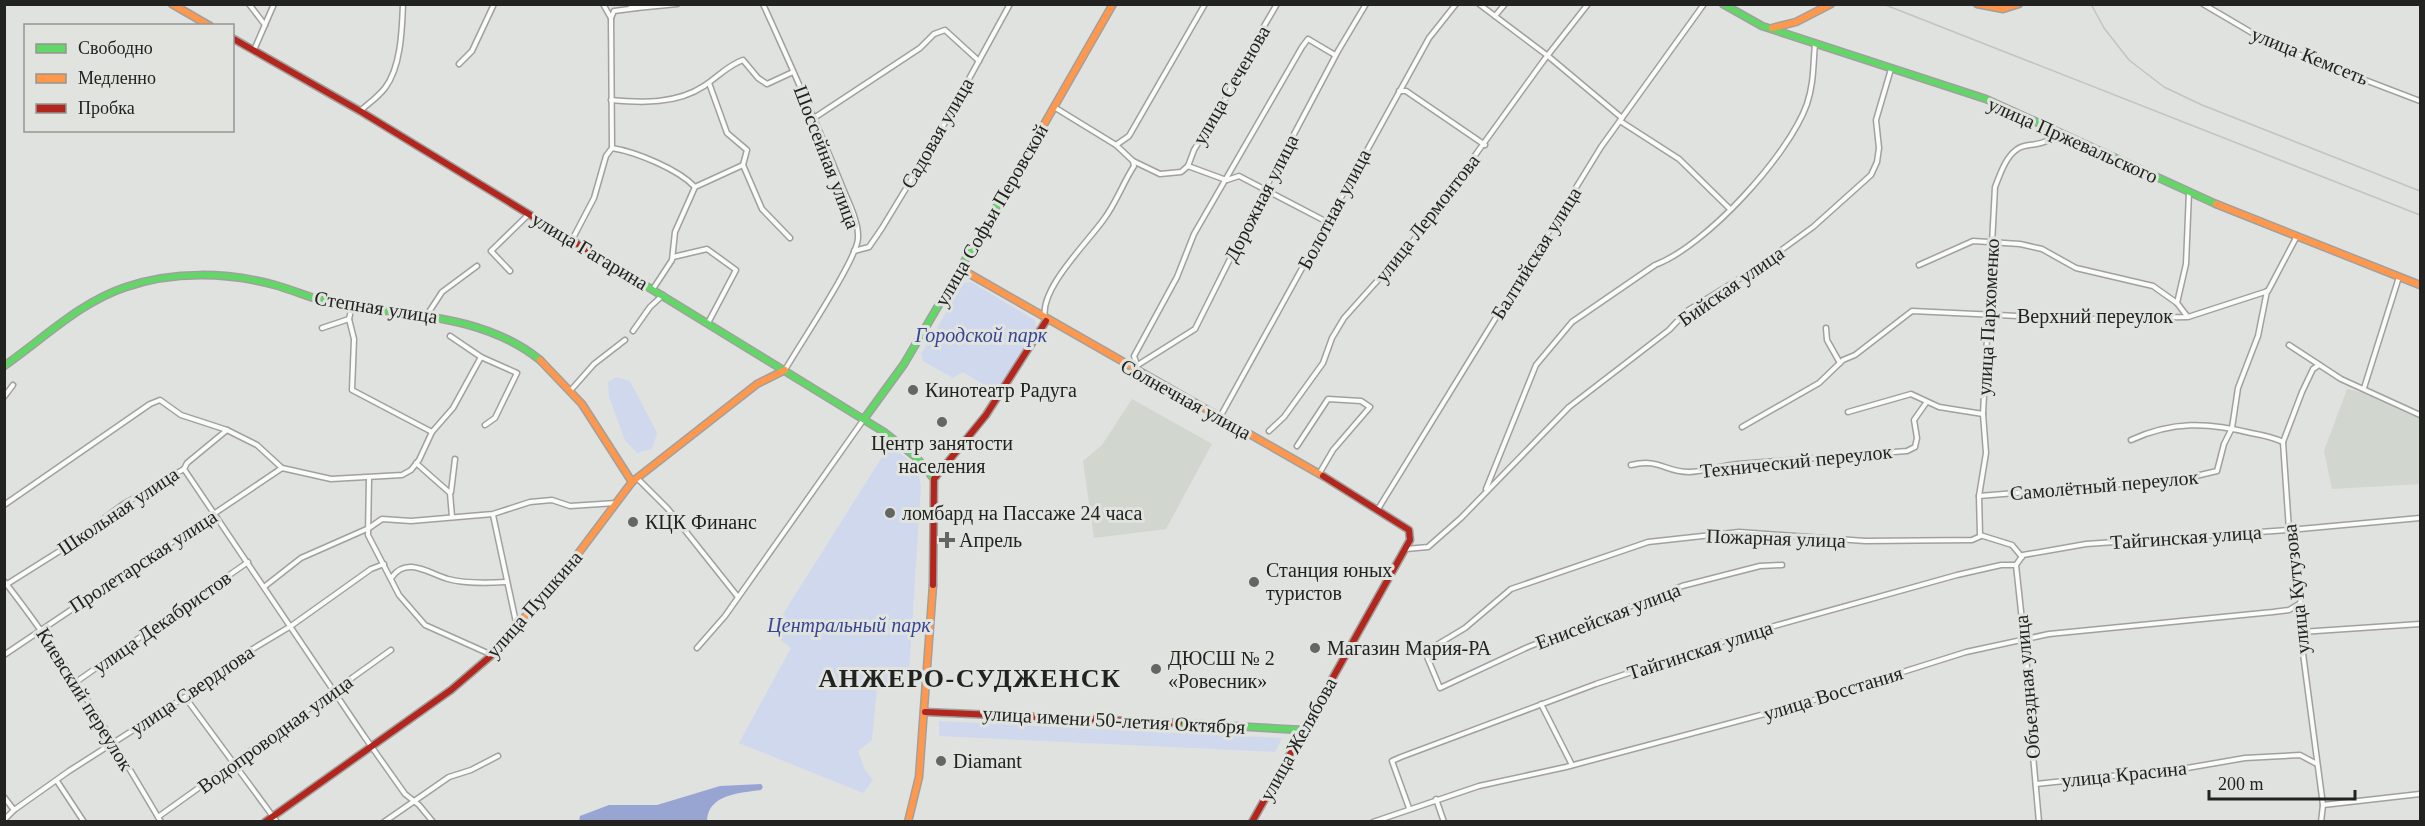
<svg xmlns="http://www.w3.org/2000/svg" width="2425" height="826" viewBox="0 0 2425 826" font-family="Georgia,serif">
<rect width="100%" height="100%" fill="#e0e2df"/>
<g fill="#d1d6cf">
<path d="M2347 389 2360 392 2420 419V484L2332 489 2324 451Z"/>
<path d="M1132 399 1212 444 1166 529 1094 538 1083 461 1102 445Z"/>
</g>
<g fill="#d0d8ee">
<path d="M971 282 1035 320 1037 328 996 392 963 372 953 378 923 361 921 354 964 283Z"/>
<path d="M616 377 630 381 657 433 652 449 637 453 625 440 609 397 608 382Z"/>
<path d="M889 446 916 465 921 486 908 689H877L872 740 858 751 865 770 873 780 863 793 739 743 791 648 771 633Z"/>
<path d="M939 721 1282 738 1275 752 939 736Z"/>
</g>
<path fill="#98a4d2" d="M761 784 763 787 761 790C740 793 708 794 707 821H579L580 816 609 805H657L720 786Z"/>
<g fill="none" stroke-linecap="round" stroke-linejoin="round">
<g stroke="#a0a19f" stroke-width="7">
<g id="street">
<path d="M249 4 265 25"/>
<path d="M763 4C790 63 816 122 840 181 846 198 859 220 858 238 858 258 798 347 785 370"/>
<path d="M1479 4 1548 56 1622 118"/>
<path d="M2203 4 2271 44 2420 101"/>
<path d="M637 8 677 4"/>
<path d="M1495 16 1505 4"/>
<path d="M611 18 614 11 637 8 628 4"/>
<path d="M254 50 274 4"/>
<path d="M459 64 472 51 494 4"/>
<path d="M1399 91H1406L1485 145"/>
<path d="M611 100C642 103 677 104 704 86 718 77 728 65 743 60L758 78 767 84 793 72"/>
<path d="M1054 107 1116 145 1133 161 1160 174 1181 172 1188 166 1226 180"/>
<path d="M360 111C368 104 378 97 385 88 401 67 402 30 403 4"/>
<path d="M814 118 920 48 934 34 945 30 979 61"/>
<path d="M1620 121 1679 159 1730 209"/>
<path d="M1116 145 1129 136 1205 4"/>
<path d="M612 148C636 152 678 169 695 187"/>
<path d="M743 165 762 209 790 238"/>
<path d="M1188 166 1194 150 1229 93 1236 74 1277 4"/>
<path d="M1227 180 1239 176 1327 222"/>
<path d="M572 240 594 198 606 156 612 148 611 18 603 4"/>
<path d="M854 251 869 247 882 228 936 139 1010 4"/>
<path d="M673 257 707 249 736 270 708 323"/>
<path d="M1919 265 1973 241 2020 244 2042 249 2076 268 2153 286 2177 303 2187 316"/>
<path d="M510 271 491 251 529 214"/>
<path d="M653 289 672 260 675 232 695 187 743 165 747 150 727 133 709 83"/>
<path d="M2177 303 2186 264 2189 192"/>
<path d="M352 306 349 319 354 339 352 390 432 432"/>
<path d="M427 315 442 292 477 266"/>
<path d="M1045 318C1039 289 1088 242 1104 219 1116 203 1123 183 1134 166L1133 161"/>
<path d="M322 328 349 319"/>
<path d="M1826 328 1827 340 1840 363"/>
<path d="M633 331 650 307 663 295"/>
<path d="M2289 345 2341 379 2420 415"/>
<path d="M481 357 517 373 495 418 485 425"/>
<path d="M1137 365 1134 356 1177 277 1194 234 1302 47 1308 39 1335 55"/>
<path d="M2319 365 2313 369 2302 392 2283 442 2289 530 2300 589 2302 646 2323 805 2321 822"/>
<path d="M1133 368 1195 329 1265 189 1338 51 1366 4"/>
<path d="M2364 388 2399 277"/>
<path d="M571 390 594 364 625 340"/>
<path d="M4 397 13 385"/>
<path d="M1848 412 1911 394 1939 407 1983 414"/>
<path d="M1220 417 1429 38 1456 4"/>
<path d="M1742 427 1819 383 1843 360 1855 355 1912 311 2082 319 2188 317 2268 291 2297 236"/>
<path d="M1269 431 1284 417 1323 363 1332 338 1344 318 1413 241 1544 60 1588 4"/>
<path d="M2131 440C2172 421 2208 422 2251 433 2262 435 2273 437 2283 442"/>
<path d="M1297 446 1328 399 1361 401 1370 407 1333 450 1319 474"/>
<path d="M416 463 450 493 452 517"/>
<path d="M1631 465C1660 458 1664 472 1689 472 1705 472 1722 465 1738 464 1795 460 1851 455 1907 451L1915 447 1917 438 1914 420 1926 403"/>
<path d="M184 469 364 736 405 794 419 805 433 822"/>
<path d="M637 478 668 509 738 597"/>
<path d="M369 479 368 535 399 595 425 625 492 655"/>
<path d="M1486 489 1536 365 1572 322 1655 265C1706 246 1789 155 1807 104 1814 83 1813 65 1815 44"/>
<path d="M451 492 455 459"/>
<path d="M1979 496 2183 479 2217 471 2224 444 2232 428 2238 388 2258 336 2267 291"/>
<path d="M4 505 150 404 160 400 181 415 227 430 257 445 282 468 331 479 402 475 411 470 419 460 432 432 453 408 481 357 450 336"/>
<path d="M1378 509 1601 147 1704 4"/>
<path d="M493 515 517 627"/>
<path d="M1406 549 1428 547 1461 518 1569 407 1669 330 1687 311 1765 263 1769 258H1777L1780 251 1813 227 1871 175 1877 162 1879 148 1876 120 1891 69"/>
<path d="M2022 557 2012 545 1980 535 1979 496 1986 453 1983 414 1995 187C2000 175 2005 158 2016 150 2028 140 2040 151 2058 132"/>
<path d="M1782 565 1760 566 1682 586 1528 647 1440 688 1425 652 1465 628 1511 589 1648 542 1739 532 1865 541 1972 540 1981 536"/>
<path d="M392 577C407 556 430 574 448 579 466 584 488 583 506 582"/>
<path d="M4 581C63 656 112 739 161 822"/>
<path d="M4 586 66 547 122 505 184 469 187 463 227 430"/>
<path d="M264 587 301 558 369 528 382 519 411 521 493 514 530 502 552 500 570 506 616 503"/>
<path d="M2301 632 2420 624"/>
<path d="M697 648 725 616 864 419"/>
<path d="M4 655 282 468"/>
<path d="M76 682 248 562"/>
<path d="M185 697 277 822"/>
<path d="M1541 704 1572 765"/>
<path d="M57 781 84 822"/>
<path d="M2036 784 2187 768 2245 758 2300 755 2317 764"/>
<path d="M4 797 14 810"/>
<path d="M1436 799 1444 822"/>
<path d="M2323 805 2420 794"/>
<path d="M1409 808 1392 761 1401 757 1596 684 1742 635 1957 575 2001 565H2016"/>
<path d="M158 817 391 650"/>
<path d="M4 820 14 810 69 771 185 697 241 656 291 626 371 569 384 564"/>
<path d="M384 822 449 777 471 770 498 756"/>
<path d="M1373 822 1479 786 1566 767 1798 705 1966 652 2049 634 2273 612 2289 610 2299 604"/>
<path d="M2039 822 2031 733 2033 722 2016 565 2023 555 2086 544 2289 530 2420 518"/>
</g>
</g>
<g stroke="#a0a19f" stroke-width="9">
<g id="fast">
<path d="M1723 4 1762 26 1986 99 2216 204"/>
<path d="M586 249 884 432 917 458 934 479"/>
<path d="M4 366C43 339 80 302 126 287 173 271 227 272 275 285 296 291 315 300 336 304 406 316 482 313 540 360"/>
<path d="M864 419 904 364 1007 189"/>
<path d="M1179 723 1303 730"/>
</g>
</g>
<g stroke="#a0a19f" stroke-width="9">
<g id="slow">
<path d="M172 4 210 26"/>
<path d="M1977 4 2003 9 2019 4"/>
<path d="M1772 28 1796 22 1831 4"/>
<path d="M1007 189 1113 4"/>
<path d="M2216 204 2420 285"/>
<path d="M961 269 1323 476"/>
<path d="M540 360 582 404 632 482"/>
<path d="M509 635 565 571 632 482 757 384 785 370"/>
<path d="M908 822 919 777 933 585"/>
</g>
</g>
<g stroke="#a0a19f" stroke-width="9">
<g id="jam">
<path d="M232 38 360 111 586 249"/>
<path d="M933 585 934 479 986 415 1046 321"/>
<path d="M925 712 1179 723"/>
<path d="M265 822 451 690 492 655 509 635"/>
<path d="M1252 822 1410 540 1409 530 1323 476"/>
</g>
</g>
<use href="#street" stroke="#fafbfa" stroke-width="4"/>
<use href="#fast" stroke="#63d668" stroke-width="6"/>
<use href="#slow" stroke="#ff974d" stroke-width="6"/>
<use href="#jam" stroke="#b3261e" stroke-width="6"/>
<g stroke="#c3c3c2" stroke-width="1.5">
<path d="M1883 4 2420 215"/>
<path d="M2091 4 2104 28 2129 60 2164 87 2202 105 2420 191"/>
</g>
</g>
<g fill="#646664" stroke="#e0e3de" stroke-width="2">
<circle cx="913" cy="390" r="6"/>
<circle cx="942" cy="422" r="6"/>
<circle cx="890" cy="513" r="6"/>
<circle cx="633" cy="522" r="6"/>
<path d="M944 531h6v6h6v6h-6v6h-6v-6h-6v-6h6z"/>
<circle cx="1254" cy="582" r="6"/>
<circle cx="1315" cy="648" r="6"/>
<circle cx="1156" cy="669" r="6"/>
<circle cx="941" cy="761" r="6"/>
</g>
<g text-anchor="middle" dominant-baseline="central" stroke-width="6" stroke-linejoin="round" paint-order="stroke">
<g font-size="20" fill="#222321" stroke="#e0e3de">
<text transform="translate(2310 56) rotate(22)">улица Кемсеть</text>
<text transform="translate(1231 85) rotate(-60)">улица Сеченова</text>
<text transform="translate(937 133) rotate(-60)">Садовая улица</text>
<text transform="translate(2073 140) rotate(24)">улица Пржевальского</text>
<text transform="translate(827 157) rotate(69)">Шоссейная улица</text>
<text transform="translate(1261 198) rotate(-63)">Дорожная улица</text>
<text transform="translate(1334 209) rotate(-62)">Болотная улица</text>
<text transform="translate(991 215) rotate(-60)">улица Софьи Перовской</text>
<text transform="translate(1427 218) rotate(-52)">улица Лермонтова</text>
<text transform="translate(590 251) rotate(31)">улица Гагарина</text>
<text transform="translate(1536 253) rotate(-58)">Балтийская улица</text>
<text transform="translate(1731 286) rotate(-35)">Бийская улица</text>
<text transform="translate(376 307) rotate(9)">Степная улица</text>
<text x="2095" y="316">Верхний переулок</text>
<text transform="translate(1988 317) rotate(-87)">улица Пархоменко</text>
<text transform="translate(1186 399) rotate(29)">Солнечная улица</text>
<text transform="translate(1796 461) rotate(-6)">Технический переулок</text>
<text transform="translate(2104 485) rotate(-5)">Самолётный переулок</text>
<text transform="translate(118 511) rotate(-34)">Школьная улица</text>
<text transform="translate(2186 537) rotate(-4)">Тайгинская улица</text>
<text transform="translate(1776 538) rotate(2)">Пожарная улица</text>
<text transform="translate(143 561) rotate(-33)">Пролетарская улица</text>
<text transform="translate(2296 589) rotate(-96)">улица Кутузова</text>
<text transform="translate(534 604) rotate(-49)">улица Пушкина</text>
<text transform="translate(1608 616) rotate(-21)">Енисейская улица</text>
<text transform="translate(162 622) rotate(-35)">улица Декабристов</text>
<text transform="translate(1700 650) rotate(-18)">Тайгинская улица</text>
<text transform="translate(2027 687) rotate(-95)">Объездная улица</text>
<text transform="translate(192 690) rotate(-34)">улица Свердлова</text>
<text transform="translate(1833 693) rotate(-17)">улица Восстания</text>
<text transform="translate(85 699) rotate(58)">Киевский переулок</text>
<text transform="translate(1114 720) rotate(3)">улица имени 50-летия Октября</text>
<text transform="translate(275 734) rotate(-36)">Водопроводная улица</text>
<text transform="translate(1298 739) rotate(-61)">улица Желябова</text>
<text transform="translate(2124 774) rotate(-6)">улица Красина</text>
</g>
<g font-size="20" font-style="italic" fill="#374595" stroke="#e0e3de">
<text x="981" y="335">Городской парк</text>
<text x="849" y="625">Центральный парк</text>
</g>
<g font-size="20" fill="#222321" stroke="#e0e3de" text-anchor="start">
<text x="925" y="390">Кинотеатр Радуга</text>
<text x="942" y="443" text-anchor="middle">Центр занятости<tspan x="942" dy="23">населения</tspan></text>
<text x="902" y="513">ломбард на Пассаже 24 часа</text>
<text x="645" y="522">КЦК Финанс</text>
<text x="959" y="540">Апрель</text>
<text x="1266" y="570">Станция юных<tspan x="1266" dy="23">туристов</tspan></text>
<text x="1327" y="648">Магазин Мария-РА</text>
<text x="1168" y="658">ДЮСШ № 2<tspan x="1168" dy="23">«Ровесник»</tspan></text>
<text x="953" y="761">Diamant</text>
</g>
<g font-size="26" font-weight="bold" letter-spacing="1.5" fill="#222321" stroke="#e0e3de">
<text x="970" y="678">АНЖЕРО-СУДЖЕНСК</text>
</g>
</g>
<rect width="2425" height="826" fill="none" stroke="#222321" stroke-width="12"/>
<rect x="24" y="24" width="210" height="108" fill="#e0e3de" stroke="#949692" stroke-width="1.5"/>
<rect x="36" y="44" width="30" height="9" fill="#63d668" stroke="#949692" stroke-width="1.5"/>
<text x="78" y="54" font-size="18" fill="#222321">Свободно</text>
<rect x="36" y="74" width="30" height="9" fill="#ff974d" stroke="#949692" stroke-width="1.5"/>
<text x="78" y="84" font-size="18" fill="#222321">Медленно</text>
<rect x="36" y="104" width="30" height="9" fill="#b3261e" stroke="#949692" stroke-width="1.5"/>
<text x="78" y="114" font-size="18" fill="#222321">Пробка</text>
<path d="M2209 790v9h146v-9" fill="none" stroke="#222321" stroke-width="3"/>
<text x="2218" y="790" font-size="18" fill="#222321" stroke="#e0e3de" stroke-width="4.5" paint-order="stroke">200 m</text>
</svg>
